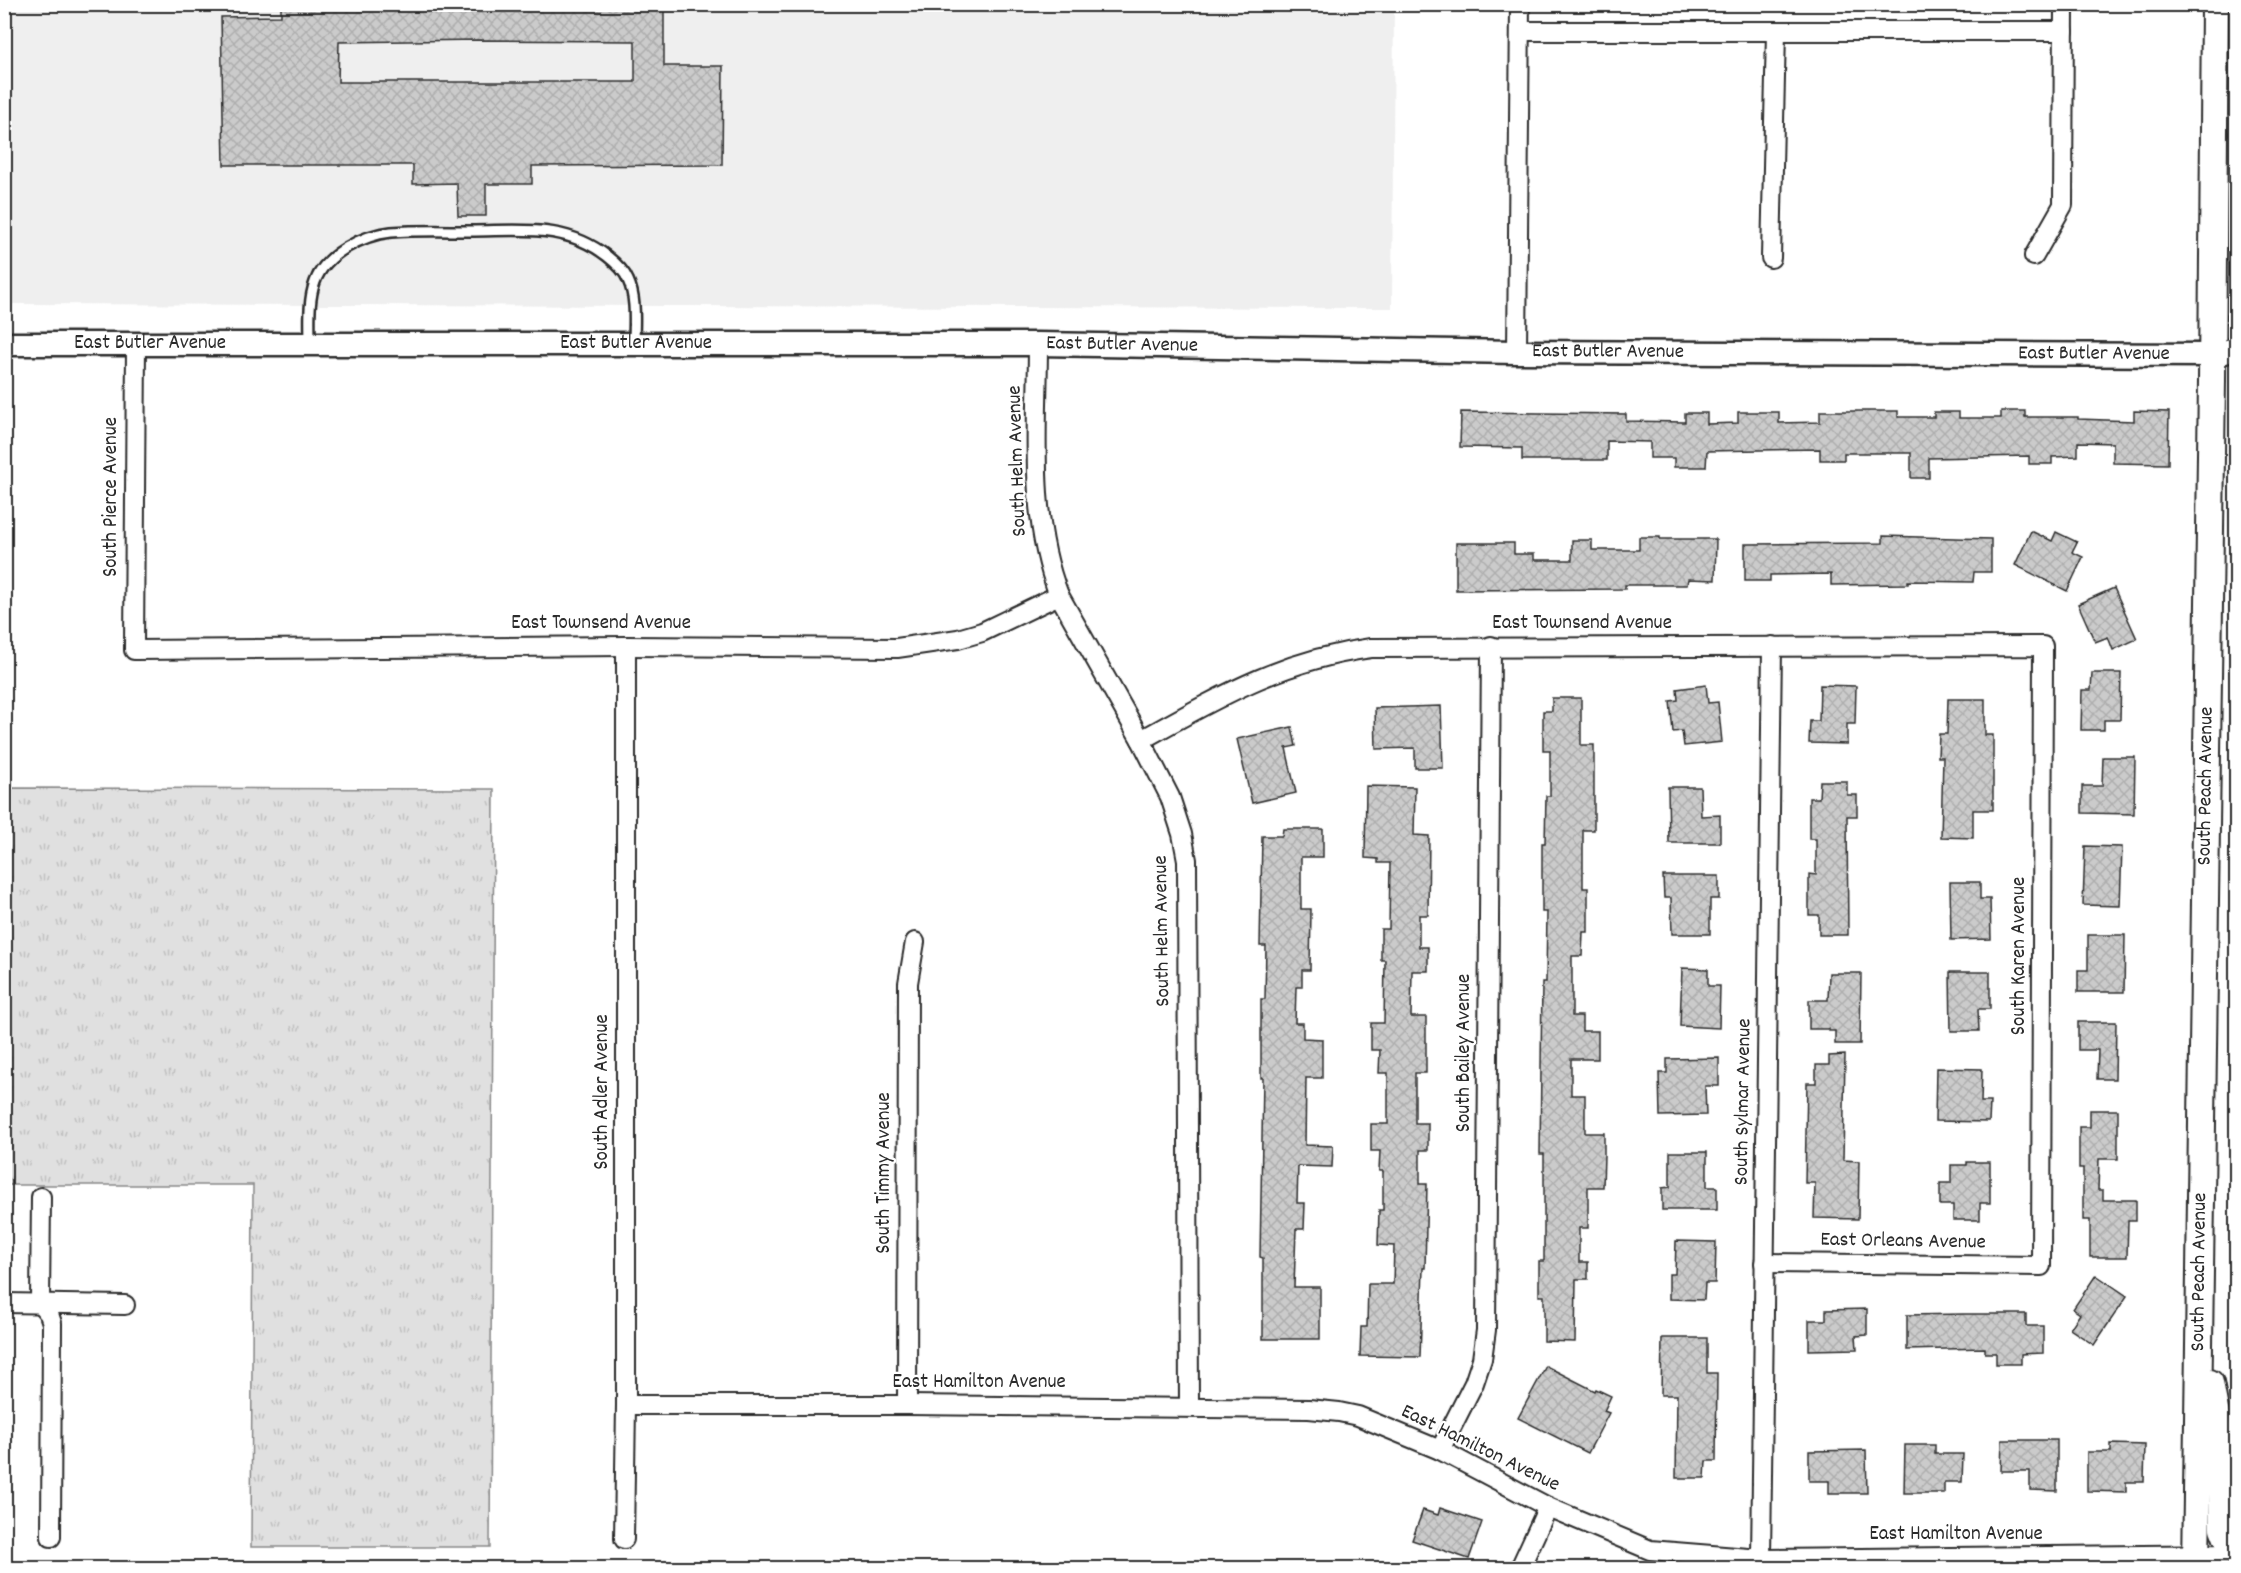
<svg xmlns="http://www.w3.org/2000/svg" width="2241" height="1573" viewBox="0 0 2241 1573" font-family="Dekko,sans-serif">
<defs>
<pattern id="grass-tufts" width="24" height="20" patternUnits="userSpaceOnUse" patternTransform="scale(1.5)"><rect width="24" height="20" fill="#e0e0e0"/><path d="M3 7l-1-3M5 7V3M7 7l1-3M15 17l-1-3M17 17v-4M19 17l1-3" fill="none" stroke="#c0c0c0"/></pattern>
<pattern id="building-cross-hatch" width="8" height="8" patternUnits="userSpaceOnUse" patternTransform="scale(1.5)"><rect width="8" height="8" fill="#cbcbcb"/><path d="M0 0l8 8M0 8l8-8" fill="none" stroke="#aeaeae"/></pattern>
</defs>
<rect width="100%" height="100%" fill="#fff"/>
<filter id="ink" filterUnits="userSpaceOnUse"><feTurbulence type="fractalNoise" baseFrequency=".0167" numOctaves="2"/><feDisplacementMap in="SourceGraphic" scale="12" xChannelSelector="R" yChannelSelector="G"/><feConvolveMatrix kernelMatrix="1 2 1 2 8 2 1 2 1" color-interpolation-filters="sRGB"/></filter>
<g filter="url(#ink)">
<path fill="#efefef" d="M5 5H1394L1392 308 5 304Z"/>
<path fill="url(#grass-tufts)" stroke="#868686" stroke-width="1.5" d="M5 788 494 789 490 1547H251L253 1185H5Z"/>
<g fill="url(#building-cross-hatch)" stroke="#2b2b2b" stroke-width="1.5" fill-rule="evenodd">
<path d="M281 4H664V66H723L722 165 532 166V184H486V216H458L457 183 413 184V165H224L221 17 281 16ZM478 40 635 41V82H338L339 42Z"/>
<path d="M1820 411H1898V417H1934V412H1959V418H2001V411H2025V417H2078V419L2134 421V411L2169 412 2168 464 2113 463V443L2078 442V456L2052 457V464H2029V456L1929 458V478H1911V453H1844V460H1820V449L1707 451 1706 467H1674V458H1650V442L1607 441V460H1522V448L1460 447 1461 412 1626 414V421L1685 422V413H1707V424L1738 423V412H1779V423L1820 422Z"/>
<path d="M2031 531 2052 541 2056 532 2077 542 2072 552 2083 557 2067 591 2015 565Z"/>
<path d="M1883 536 1991 539V572H1974L1973 582 1908 581V584L1831 585V574L1770 575V581H1745V544L1883 543Z"/>
<path d="M1639 537H1660V539H1716L1715 580 1688 579 1687 585H1625V589L1456 590V543H1514V554H1534V560H1572V540H1592V550H1639Z"/>
<path d="M2114 588 2137 639 2113 650 2108 637 2095 642 2078 604Z"/>
<path d="M2092 673H2121L2120 720H2104V730H2081L2082 690H2091Z"/>
<path d="M1706 685 1708 703 1718 702 1722 742 1684 746 1682 731 1673 732 1670 701 1678 700 1677 689Z"/>
<path d="M1820 685 1856 686 1855 724H1847V744L1809 743 1810 721H1819Z"/>
<path d="M1552 698H1581V745H1594V830H1583V888H1588V932H1583L1582 956H1572V1016H1582V1031H1598V1059H1571V1095H1585V1133H1604V1155L1603 1187H1588V1228H1579V1262H1588V1279H1576L1575 1342 1544 1341V1296H1539V1261H1544V1154H1540L1542 982H1546L1547 912H1542V843H1545L1546 796H1550V750H1543V711H1552Z"/>
<path d="M1948 699H1985V735H1993V810H1973V838L1941 837 1943 757H1938L1939 734H1947Z"/>
<path d="M1441 706 1443 768H1415V748L1376 749 1375 708Z"/>
<path d="M1292 727 1296 746 1286 748 1296 793 1252 803 1237 739Z"/>
<path d="M2103 757H2135L2134 814 2082 813V786H2102Z"/>
<path d="M1820 781H1847V795H1857V816H1847L1848 935H1819V915H1809V874L1816 875V839H1809V798H1819Z"/>
<path d="M1366 786 1415 787 1414 835 1429 836 1428 915H1419V947H1428V971H1412L1411 1017H1426V1073H1415V1123H1428V1150H1420V1184H1427L1425 1268H1423L1420 1357 1360 1356 1361 1327H1367L1368 1284H1393L1394 1246 1378 1245 1379 1210H1383V1171H1379L1380 1151H1371V1124H1388V1073H1379L1380 1050H1371V1023H1384L1385 960H1381V929H1389L1390 863H1378V859L1365 858Z"/>
<path d="M1668 787H1700L1701 816 1720 815V843H1669Z"/>
<path d="M1283 829H1323V857H1301V909H1311L1310 970H1302V987H1296L1295 1023H1303V1038L1322 1039V1078H1306L1305 1145 1333 1146 1332 1167 1298 1166 1297 1203H1305L1304 1229H1296L1294 1287H1320V1339H1263V1258L1260 1257 1263 1078H1261V999H1265L1266 946H1260L1262 836H1282Z"/>
<path d="M2085 846 2122 847 2120 906 2083 905Z"/>
<path d="M1663 876H1719V899H1710V934H1672L1671 898H1664Z"/>
<path d="M1950 882H1980V899H1990L1991 939 1951 940Z"/>
<path d="M2088 935H2125L2124 992H2078V970H2088Z"/>
<path d="M1682 968 1708 969V986H1720L1719 1028 1680 1026Z"/>
<path d="M1950 972H1990V1009H1978L1979 1031H1951Z"/>
<path d="M1829 973H1861L1860 1044H1835V1031H1829V1029H1809V1000H1828Z"/>
<path d="M2078 1022H2116L2115 1079H2097L2098 1050H2078Z"/>
<path d="M1845 1055 1843 1160 1859 1161 1858 1219 1814 1218 1815 1183H1805L1807 1083H1816V1065H1829V1056Z"/>
<path d="M1719 1058V1086H1705L1706 1115 1660 1116 1659 1073H1667V1059Z"/>
<path d="M1936 1068 1982 1069 1981 1102H1990L1989 1122 1935 1121Z"/>
<path d="M2090 1110H2118V1159H2099L2098 1190H2103V1200H2136V1221H2128L2127 1257H2090V1220H2083V1168H2079V1127H2090Z"/>
<path d="M1670 1152H1707V1187H1717V1210H1662V1188L1670 1187Z"/>
<path d="M1967 1162H1990V1203H1980V1220H1953V1205H1940V1183H1951V1165H1967Z"/>
<path d="M1676 1241 1716 1242 1715 1283H1705L1704 1300 1669 1299V1274H1675Z"/>
<path d="M2096 1275 2127 1296 2094 1345 2070 1329 2080 1314 2073 1309Z"/>
<path d="M1867 1309V1335L1856 1336 1857 1349 1809 1350V1320H1826V1310Z"/>
<path d="M1964 1314H2026V1326H2043V1353L2021 1354V1364H1996V1353H1985V1348L1907 1350V1315Z"/>
<path d="M1662 1338H1707V1373H1717L1716 1461H1706L1705 1478H1676L1677 1395H1661Z"/>
<path d="M1546 1366 1595 1391 1596 1389 1611 1396 1604 1411 1609 1413 1588 1453 1518 1418Z"/>
<path d="M2002 1440H2057V1491L2030 1490V1471H2001Z"/>
<path d="M2111 1444 2145 1445 2144 1482H2126V1492L2087 1491V1452H2111Z"/>
<path d="M1905 1445H1935V1454H1963L1962 1482H1944V1493H1904Z"/>
<path d="M1866 1450 1867 1493H1829V1481H1809V1451Z"/>
<path d="M1440 1508 1482 1522 1469 1559 1412 1540 1423 1510 1438 1515Z"/>
</g>
<g fill="none" stroke-linecap="round" stroke-linejoin="round">
<g stroke="#2b2b2b" stroke-width="14">
<path id="service" d="M310 344C310 324 308 301 315 282 325 254 363 235 391 232 417 230 444 231 470 231 520 231 565 223 607 256 616 263 624 270 628 280 637 299 634 324 634 344"/>
</g>
<g stroke="#2b2b2b" stroke-width="22">
<g id="minor">
<path d="M1520 31H2064"/>
<path d="M2034 256 2063 205 2064 4"/>
<path d="M1771 258 1776 31"/>
<path d="M136 344 134 650 626 646 897 648 958 639 982 632 1059 595"/>
<path d="M1038 344C1038 428 1028 516 1059 595L1141 740 1170 797 1182 834 1187 860 1189 1406"/>
<path d="M1517 352 1520 4"/>
<path d="M1141 740C1219 697 1281 660 1371 648L2043 646 2041 1266 1764 1263"/>
<path d="M41 1197 40 1303 49 1314 52 1323 51 1537"/>
<path d="M4 1303 125 1305"/>
<path d="M626 1405H907L1309 1409 1339 1412 1358 1416 1440 1450 1548 1507 1650 1550 1761 1559 2236 1554"/>
<path d="M907 1405 908 983 915 942"/>
<path d="M1440 1450 1474 1383 1482 1359 1486 1330 1491 646"/>
<path d="M624 1539 626 1405V646"/>
<path d="M1761 1559 1772 646"/>
<path d="M1520 1568 1548 1507"/>
</g>
</g>
<g stroke="#2b2b2b" stroke-width="27">
<g id="tertiary">
<path id="s1" d="M4 344H1038L1517 352 2213 355 2236 349"/>
</g>
</g>
<g stroke="#2b2b2b" stroke-width="30">
<g id="secondary">
<path d="M2210 1383 2223 1453V1528L2227 1538 2236 1548"/>
<path id="s2" d="M2196 1568 2212 381 2215 4"/>
</g>
</g>
<use href="#service" stroke="#fff" stroke-width="9"/>
<use href="#minor" stroke="#fff" stroke-width="18"/>
<use href="#tertiary" stroke="#fff" stroke-width="22"/>
<use href="#secondary" stroke="#fff" stroke-width="26"/>
</g>
</g>
<g text-anchor="middle" dominant-baseline="central" stroke-width="4.5" stroke-linejoin="round" paint-order="stroke">
<g font-size="21" fill="#2b2b2b" stroke="#fff">
<text stroke="none"><textPath href="#s1" startOffset="146">East Butler Avenue</textPath></text>
<text stroke="none"><textPath href="#s1" startOffset="632">East Butler Avenue</textPath></text>
<text stroke="none"><textPath href="#s1" startOffset="1118">East Butler Avenue</textPath></text>
<text stroke="none"><textPath href="#s1" startOffset="1604">East Butler Avenue</textPath></text>
<text stroke="none"><textPath href="#s1" startOffset="2090">East Butler Avenue</textPath></text>
<text transform="translate(1018 461) rotate(-92)">South Helm Avenue</text>
<text transform="translate(112 497) rotate(-90)">South Pierce Avenue</text>
<text x="601" y="624">East Townsend Avenue</text>
<text x="1582" y="624">East Townsend Avenue</text>
<text stroke="none"><textPath href="#s2" startOffset="782">South Peach Avenue</textPath></text>
<text transform="translate(1163 931) rotate(-91)">South Helm Avenue</text>
<text transform="translate(2020 956) rotate(-90)">South Karen Avenue</text>
<text transform="translate(1465 1053) rotate(-90)">South Bailey Avenue</text>
<text transform="translate(603 1092) rotate(-90)">South Adler Avenue</text>
<text transform="translate(1744 1102) rotate(-89)">South Sylmar Avenue</text>
<text transform="translate(885 1173) rotate(-90)">South Timmy Avenue</text>
<text transform="translate(1903 1242) rotate(1)">East Orleans Avenue</text>
<text stroke="none"><textPath href="#s2" startOffset="296">South Peach Avenue</textPath></text>
<text x="979" y="1383">East Hamilton Avenue</text>
<text transform="translate(1480 1449) rotate(26)">East Hamilton Avenue</text>
<text x="1956" y="1535">East Hamilton Avenue</text>
</g>
</g>
<rect width="2241" height="1573" fill="none" stroke="#fff" stroke-width="24"/>
<rect x="12" y="12" width="2217" height="1549" fill="none" stroke="#2b2b2b" stroke-width="2" filter="url(#ink)"/>
</svg>
